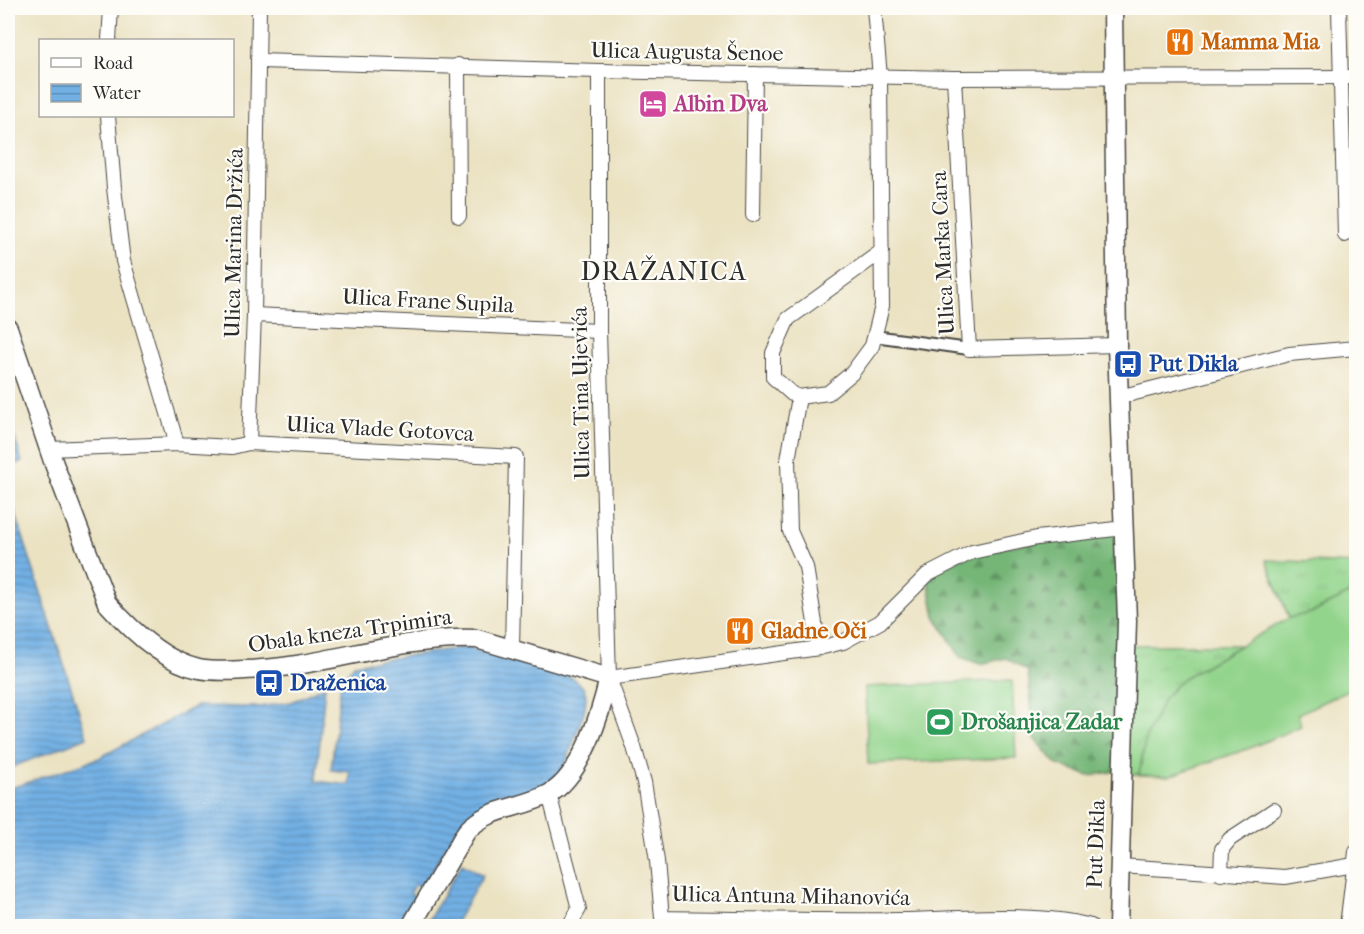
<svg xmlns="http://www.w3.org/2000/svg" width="1364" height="934" viewBox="0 0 1364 934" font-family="'IM FELL French Canon',serif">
<defs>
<pattern id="grass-tufts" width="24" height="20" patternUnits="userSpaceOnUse" patternTransform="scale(1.5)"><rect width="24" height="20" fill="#92d48b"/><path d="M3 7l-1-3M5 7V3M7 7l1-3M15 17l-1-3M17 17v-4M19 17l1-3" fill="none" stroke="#7eb678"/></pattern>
<pattern id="forest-firs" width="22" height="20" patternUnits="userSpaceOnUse" patternTransform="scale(1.5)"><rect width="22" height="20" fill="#75b677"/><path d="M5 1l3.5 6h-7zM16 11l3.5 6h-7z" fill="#609462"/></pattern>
<pattern id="water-rules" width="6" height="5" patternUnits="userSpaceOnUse" patternTransform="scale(1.5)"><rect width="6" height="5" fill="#72b0e4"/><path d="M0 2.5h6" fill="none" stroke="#5e8fb9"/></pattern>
</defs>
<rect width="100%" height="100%" fill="#fdfcf7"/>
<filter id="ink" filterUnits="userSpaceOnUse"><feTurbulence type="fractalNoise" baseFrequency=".0167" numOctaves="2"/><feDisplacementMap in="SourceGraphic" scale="12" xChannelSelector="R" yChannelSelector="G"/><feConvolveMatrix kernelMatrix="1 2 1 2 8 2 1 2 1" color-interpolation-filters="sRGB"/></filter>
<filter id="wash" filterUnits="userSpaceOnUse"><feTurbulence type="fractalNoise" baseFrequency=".008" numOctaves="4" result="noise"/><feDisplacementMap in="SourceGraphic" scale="24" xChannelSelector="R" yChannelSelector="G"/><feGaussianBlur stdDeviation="1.35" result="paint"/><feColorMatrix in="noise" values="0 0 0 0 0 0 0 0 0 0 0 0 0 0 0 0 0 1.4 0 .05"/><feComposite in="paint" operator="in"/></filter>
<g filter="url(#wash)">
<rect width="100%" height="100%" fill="#ebe2c2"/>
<g fill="url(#grass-tufts)" stroke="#5e805b" stroke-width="1.5">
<path d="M1266 560 1356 564V590L1314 612 1289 618Z"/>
<path d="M1126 645H1241L1182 679 1146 737 1139 775 1122 773Z"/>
</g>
<path fill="url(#forest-firs)" stroke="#507051" stroke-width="1.5" d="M1124 528 1122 770 1089 776 1058 765 1034 739 1028 671 1006 658 980 664 960 657 935 616 927 575 972 552Z"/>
<g fill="#92d48b" stroke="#5e805b" stroke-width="1.5">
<path d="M1356 590V707L1348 690 1298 714 1301 726 1250 748 1169 776 1139 775 1146 737 1165 697 1182 679 1289 618 1314 612Z"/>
<path d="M1012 680 1016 758 868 764 865 687Z"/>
</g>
<g fill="url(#water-rules)" stroke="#4e6e88" stroke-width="1.5">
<path d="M8 416 22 462 8 467Z"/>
<path d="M8 490 87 737 8 769Z"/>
<path d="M466 647 570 676 584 688 586 696 585 709 566 764 558 775 533 792 483 807 467 817 455 832 422 888 415 884 410 893 417 898 400 926H8V789L99 758 196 706 259 707 291 702 325 686 316 781 349 785 350 772 331 770 341 681 354 664Z"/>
<path d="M462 863 483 875 456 922 461 926H425Z"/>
</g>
</g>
<g filter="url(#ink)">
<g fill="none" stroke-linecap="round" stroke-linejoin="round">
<g stroke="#484642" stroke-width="14">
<path id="pedestrian" d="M874 336 969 349"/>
</g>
<g stroke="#484642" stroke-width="16">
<g id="minor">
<path d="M874 8 880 77 882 306 872 346 852 373 828 393 799 397 792 394 773 377V353L788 319 882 251"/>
<path d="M1339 8 1345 235"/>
<path d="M109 40 111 8"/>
<path d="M258 61 599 71 954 78 1356 77"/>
<path d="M458 65 459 216"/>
<path d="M599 71V331L609 678 634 747 644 782 657 861 662 918C741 919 821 921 900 920 958 919 1036 911 1091 926"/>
<path d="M954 78 969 349 1117 345"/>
<path d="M108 116 114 188 123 261 177 444"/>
<path d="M753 215 755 74"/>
<path d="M254 315 599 331"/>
<path d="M799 397 788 460 790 531 806 567 819 648"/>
<path d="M1119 397 1289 354 1356 348"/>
<path d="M249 443 254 315 259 8"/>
<path d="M49 449 177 444 232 447 249 443 516 457 512 649"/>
<path d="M609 678 819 648 843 642 880 622 927 575 972 552 1037 538 1124 528"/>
<path d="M549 794 579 909 569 926"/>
<path d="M1120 866 1285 877 1354 865"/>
<path d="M1221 874 1222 849 1230 839 1274 810"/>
<path d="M1347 926 1356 852"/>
</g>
</g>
<g stroke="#484642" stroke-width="21">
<g id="tertiary">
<path d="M1113 8 1117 345 1127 621 1118 926"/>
<path d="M8 328 54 464 107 603C130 629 164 662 199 669 214 672 230 671 245 670 323 668 399 636 477 639L609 678C601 712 582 776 549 794 521 809 487 807 466 832L411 926"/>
</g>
</g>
<use href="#pedestrian" stroke="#fff" stroke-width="10"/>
<use href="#minor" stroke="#fff" stroke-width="14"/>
<use href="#tertiary" stroke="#fff" stroke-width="18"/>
</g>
</g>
<defs>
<g id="restaurant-square" transform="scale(1.5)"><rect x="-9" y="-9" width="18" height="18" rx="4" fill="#e8710a" stroke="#fdfcf7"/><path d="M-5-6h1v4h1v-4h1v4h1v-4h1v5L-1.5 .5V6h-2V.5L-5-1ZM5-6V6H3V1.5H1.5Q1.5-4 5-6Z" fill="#fff"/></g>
<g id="hotel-square" transform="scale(1.5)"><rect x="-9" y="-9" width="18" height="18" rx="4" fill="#d1479c" stroke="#fdfcf7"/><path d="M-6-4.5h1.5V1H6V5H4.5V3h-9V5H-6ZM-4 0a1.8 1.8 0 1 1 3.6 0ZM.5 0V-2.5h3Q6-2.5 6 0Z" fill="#fff"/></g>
<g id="bus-square" transform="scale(1.5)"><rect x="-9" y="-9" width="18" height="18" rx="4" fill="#1a4fb4" stroke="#fdfcf7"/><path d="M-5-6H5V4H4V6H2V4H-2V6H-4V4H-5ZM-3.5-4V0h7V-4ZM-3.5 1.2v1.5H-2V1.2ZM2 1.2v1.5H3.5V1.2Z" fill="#fff"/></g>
<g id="stadium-square" transform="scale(1.5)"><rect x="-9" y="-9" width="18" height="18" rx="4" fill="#2e9e5b" stroke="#fdfcf7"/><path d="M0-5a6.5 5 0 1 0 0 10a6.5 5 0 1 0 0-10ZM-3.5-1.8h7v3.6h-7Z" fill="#fff"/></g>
</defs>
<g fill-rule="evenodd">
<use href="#restaurant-square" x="1180" y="42"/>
<use href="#hotel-square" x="653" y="104"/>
<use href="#bus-square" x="1128" y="364"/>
<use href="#restaurant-square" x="740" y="631"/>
<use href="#bus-square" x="269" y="683"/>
<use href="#stadium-square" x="940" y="722"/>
</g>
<g text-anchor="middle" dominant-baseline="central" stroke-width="4.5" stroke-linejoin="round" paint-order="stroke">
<g font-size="22" font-weight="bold" fill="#c56008" stroke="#fdfcf7" text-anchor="start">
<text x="1201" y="42">Mamma Mia</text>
<text x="761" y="631">Gladne Oči</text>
</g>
<g font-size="22" fill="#2b2b2b" stroke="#fdfcf7">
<text transform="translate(687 52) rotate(1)">Ulica Augusta Šenoe</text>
<text transform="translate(234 243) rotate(-89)">Ulica Marina Držića</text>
<text transform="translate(943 253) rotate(-93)">Ulica Marka Cara</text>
<text transform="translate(428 301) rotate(3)">Ulica Frane Supila</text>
<text transform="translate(581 393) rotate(-91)">Ulica Tina Ujevića</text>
<text transform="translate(380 429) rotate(3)">Ulica Vlade Gotovca</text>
<text transform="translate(350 631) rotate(-8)">Obala kneza Trpimira</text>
<text transform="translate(1096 844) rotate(-88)">Put Dikla</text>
<text transform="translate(791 896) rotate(1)">Ulica Antuna Mihanovića</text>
</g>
<g font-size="22" font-weight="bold" fill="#b23c85" stroke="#fdfcf7" text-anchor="start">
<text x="674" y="104">Albin Dva</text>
</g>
<g font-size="22" font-weight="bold" fill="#164399" stroke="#fdfcf7" text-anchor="start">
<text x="1149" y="364">Put Dikla</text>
<text x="290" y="683">Draženica</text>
</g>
<g font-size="22" font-weight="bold" fill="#27864d" stroke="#fdfcf7" text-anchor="start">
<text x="961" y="722">Drošanjica Zadar</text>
</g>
<g font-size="26" letter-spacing="1.5" fill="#2b2b2b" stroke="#fdfcf7">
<text x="664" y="271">DRAŽANICA</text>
</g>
</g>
<rect width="1364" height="934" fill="none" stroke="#fdfcf7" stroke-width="30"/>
<rect x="39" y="39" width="195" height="78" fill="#fdfcf7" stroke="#a9a8a5" stroke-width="1.5"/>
<rect x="51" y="58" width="30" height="9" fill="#ffffff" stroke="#a9a8a5" stroke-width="1.5"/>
<text x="93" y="69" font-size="18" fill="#2b2b2b">Road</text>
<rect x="51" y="84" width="30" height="18" fill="url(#water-rules)" stroke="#a9a8a5" stroke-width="1.5"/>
<text x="93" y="99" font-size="18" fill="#2b2b2b">Water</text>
</svg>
